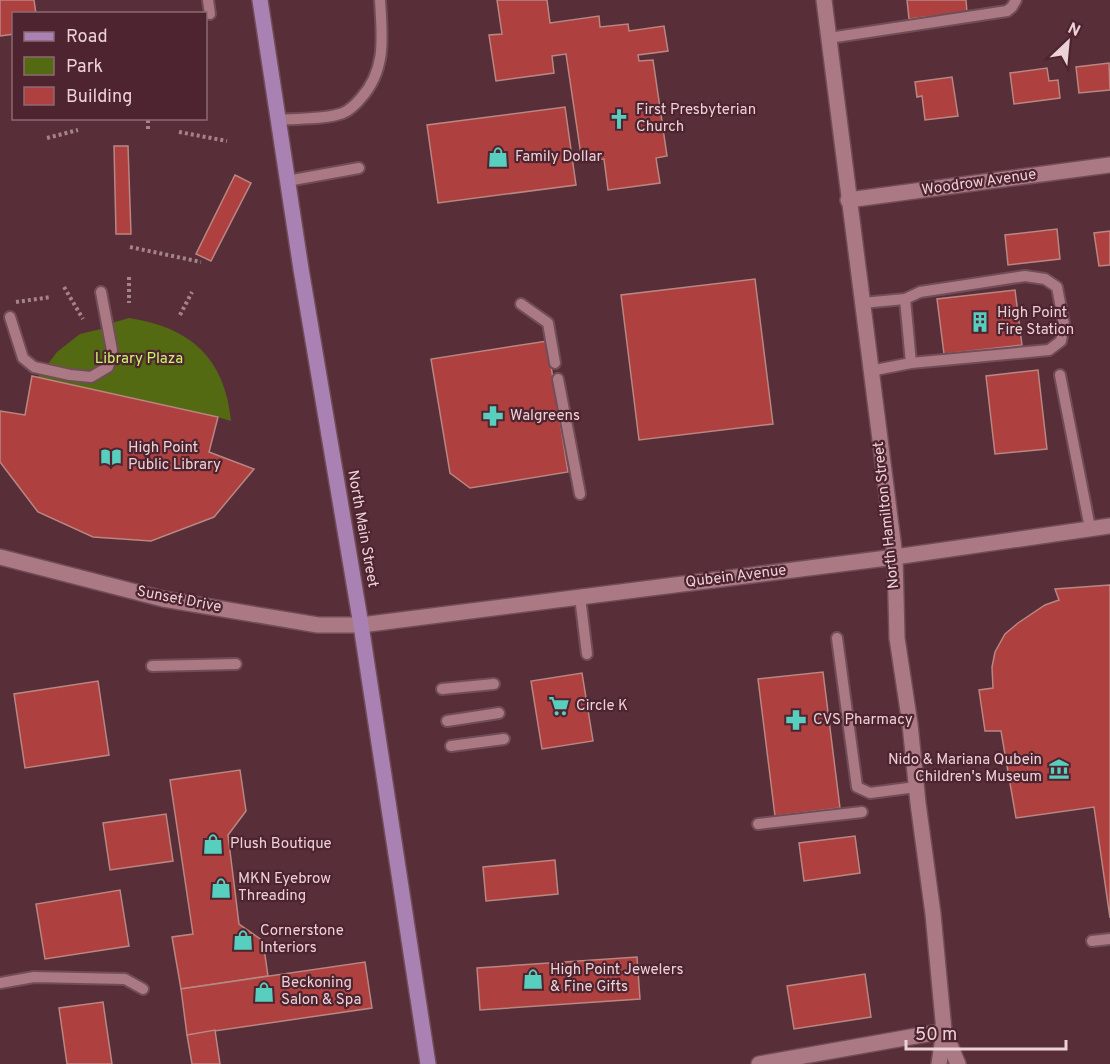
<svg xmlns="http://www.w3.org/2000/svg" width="1110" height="1064" viewBox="0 0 1110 1064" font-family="Overpass,sans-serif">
<rect width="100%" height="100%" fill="#582e39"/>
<path fill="#536a12" d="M129 318C190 327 225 358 231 421L218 417 38 377 57 352 80 334 101 329 115 322Z"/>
<g fill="#ae4140" stroke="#b98682" stroke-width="1.5">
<path d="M0 0H34L36 14H14V34L0 36Z"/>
<path d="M497 0H547L550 23 599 16 600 27 628 24 629 31 664 26 668 51 638 55 639 61 653 60 667 156 656 158 660 183 608 190 604 159 582 162 566 54 552 56 554 73 496 81 489 35 502 34Z"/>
<path d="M907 0H966L967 12 909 19Z"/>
<path d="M1109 63 1110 90 1079 93 1076 67Z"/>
<path d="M1047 68 1049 81 1058 80 1060 98 1014 104 1010 73Z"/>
<path d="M952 77 958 116 925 120 922 96 917 97 915 82Z"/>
<path d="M565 107 576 185 438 203 427 125Z"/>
<path d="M114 146H128L131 234H116Z"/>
<path d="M235 175 251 183 211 261 196 254Z"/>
<path d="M1057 229 1060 259 1008 265 1005 235Z"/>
<path d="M1110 231V265L1099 266 1094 233Z"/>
<path d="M755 279 773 424 639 440 621 295Z"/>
<path d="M1015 290 1022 345 944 354 937 299Z"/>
<path d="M547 341 568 472 470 488 450 473 431 359Z"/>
<path d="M1038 370 1047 449 995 454 986 376Z"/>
<path d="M32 376 218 417 209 452 254 469 214 517 151 541 93 537 38 512 0 462V411L25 415Z"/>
<path d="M1110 585V918L1094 807 1016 818 1001 731H985L979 690 993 688 992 667 995 652 1005 634 1018 623 1045 605 1059 600 1055 589Z"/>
<path d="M823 672 840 808 775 816 758 679Z"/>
<path d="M582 673 593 741 542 749 531 681Z"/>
<path d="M98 681 109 755 25 768 14 694Z"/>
<path d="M240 770 246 811 228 835 239 924 263 941 268 976 181 989 172 937 193 934 170 780Z"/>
<path d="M166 814 173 861 110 870 103 823Z"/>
<path d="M855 836 860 873 804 881 799 843Z"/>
<path d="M555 860 558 894 486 901 483 867Z"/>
<path d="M120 890 129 946 45 959 36 904Z"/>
<path d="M637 957 640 999 480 1010 477 968Z"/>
<path d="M365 962 372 1008 187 1035 181 989Z"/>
<path d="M865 974 871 1017 794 1029 787 986Z"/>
<path d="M103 1002 112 1064H67L59 1008Z"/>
<path d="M215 1030 220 1064H192L187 1035Z"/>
</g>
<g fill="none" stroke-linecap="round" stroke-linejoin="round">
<g stroke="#714d57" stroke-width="14">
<g id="lane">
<path d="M208 0 210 14"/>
<path d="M829 38 1007 11 1012 7 1016 0"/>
<path d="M277 120C297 118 324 120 343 113 350 110 356 104 361 98 387 69 382 36 380 0"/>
<path d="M287 181 359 168"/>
<path d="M905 299 920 292 1025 276 1045 279 1057 287 1064 324 1061 341 1049 350 911 363"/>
<path d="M862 303 905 299 911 363 870 371"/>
<path d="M521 304 548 323 555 363"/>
<path d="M10 317 23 358 34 367 70 375 91 377 108 367 112 350 101 292"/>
<path d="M1060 375 1090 528"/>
<path d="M558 379 580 494"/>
<path d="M580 597 587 654"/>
<path d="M837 638 857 787 870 793 916 787"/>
<path d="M152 666 236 664"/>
<path d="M442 689 494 684"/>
<path d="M447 721 499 713"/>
<path d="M451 746 504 739"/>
<path d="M758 824 862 812"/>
<path d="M1092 941 1110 939"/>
<path d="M0 983 34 977 125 979 143 989"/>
</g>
</g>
<g stroke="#714d57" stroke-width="18">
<g id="street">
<path d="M824 0 895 557"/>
<path d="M848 200 1110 165"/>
<path d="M759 1064 944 1031"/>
</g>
</g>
<g stroke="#714d57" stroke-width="18">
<g id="secondary">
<path d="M0 557 163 599 318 625H361L895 557 1110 526"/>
<path d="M895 557 897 638 910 724 918 803 933 914 944 1031 958 1064"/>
<path d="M939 1064 944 1031"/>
</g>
</g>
<g stroke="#714d57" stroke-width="18">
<path id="primary" d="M260 0 301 269 361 625 428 1064"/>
</g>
<g stroke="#a5838b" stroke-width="4" stroke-dasharray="3 3" stroke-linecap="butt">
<path d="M148 129V118"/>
<path d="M179 132 227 141"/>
<path d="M47 138 78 130"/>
<path d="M130 247 201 262"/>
<path d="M129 277V303"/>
<path d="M64 287 83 319"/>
<path d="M16 302 51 297"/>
<path d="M180 315 192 292"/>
</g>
<use href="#lane" stroke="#aa7984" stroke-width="10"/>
<use href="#street" stroke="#aa7984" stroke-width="15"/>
<use href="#secondary" stroke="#aa7984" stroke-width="15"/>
<use href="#primary" stroke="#a981b3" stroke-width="15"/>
</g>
<defs>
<g id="church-bare" transform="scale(1.62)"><path d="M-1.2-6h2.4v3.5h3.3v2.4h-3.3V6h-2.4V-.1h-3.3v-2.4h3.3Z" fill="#58cebf" stroke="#4d242f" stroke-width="2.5" paint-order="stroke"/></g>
<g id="shop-bare" transform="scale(1.62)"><path d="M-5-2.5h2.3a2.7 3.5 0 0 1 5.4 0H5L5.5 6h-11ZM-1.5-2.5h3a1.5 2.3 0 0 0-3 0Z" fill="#58cebf" stroke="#4d242f" stroke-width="2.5" paint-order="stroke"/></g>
<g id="building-bare" transform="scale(1.62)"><path d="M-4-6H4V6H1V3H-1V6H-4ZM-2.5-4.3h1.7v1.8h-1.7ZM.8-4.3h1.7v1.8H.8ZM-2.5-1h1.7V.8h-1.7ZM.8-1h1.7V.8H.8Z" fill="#58cebf" stroke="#4d242f" stroke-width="2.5" paint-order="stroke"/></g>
<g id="pharmacy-bare" transform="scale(1.62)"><path d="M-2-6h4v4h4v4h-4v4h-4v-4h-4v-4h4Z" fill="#58cebf" stroke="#4d242f" stroke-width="2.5" paint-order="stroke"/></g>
<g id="library-bare" transform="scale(1.62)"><path d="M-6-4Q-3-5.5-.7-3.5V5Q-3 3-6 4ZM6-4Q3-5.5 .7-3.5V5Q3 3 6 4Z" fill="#58cebf" stroke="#4d242f" stroke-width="2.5" paint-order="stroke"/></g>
<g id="supermarket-bare" transform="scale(1.62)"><path d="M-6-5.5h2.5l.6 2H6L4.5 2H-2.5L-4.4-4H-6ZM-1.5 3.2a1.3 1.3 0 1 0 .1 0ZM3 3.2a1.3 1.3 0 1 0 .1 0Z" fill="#58cebf" stroke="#4d242f" stroke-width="2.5" paint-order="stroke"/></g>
<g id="museum-bare" transform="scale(1.62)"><path d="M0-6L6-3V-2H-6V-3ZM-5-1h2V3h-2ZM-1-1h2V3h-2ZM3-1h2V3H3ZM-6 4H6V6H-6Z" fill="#58cebf" stroke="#4d242f" stroke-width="2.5" paint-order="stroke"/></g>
</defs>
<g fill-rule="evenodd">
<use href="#church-bare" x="619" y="119"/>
<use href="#shop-bare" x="498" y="157"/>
<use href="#building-bare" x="980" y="322"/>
<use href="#pharmacy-bare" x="493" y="416"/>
<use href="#library-bare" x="111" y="457"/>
<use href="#supermarket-bare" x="559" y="706"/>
<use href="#pharmacy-bare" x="796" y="720"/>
<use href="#museum-bare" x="1059" y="769"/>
<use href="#shop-bare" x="213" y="844"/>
<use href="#shop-bare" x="221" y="888"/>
<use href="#shop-bare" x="243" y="940"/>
<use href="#shop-bare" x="533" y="979"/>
<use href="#shop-bare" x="264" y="992"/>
</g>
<g text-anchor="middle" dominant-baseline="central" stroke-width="4.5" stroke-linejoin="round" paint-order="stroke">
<g font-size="15" fill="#ecd1d6" stroke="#4d242f" text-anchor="start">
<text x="636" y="110">First Presbyterian<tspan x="636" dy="17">Church</tspan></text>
<text x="515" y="157">Family Dollar</text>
<text x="997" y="313">High Point<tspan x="997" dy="17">Fire Station</tspan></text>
<text x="510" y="416">Walgreens</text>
<text x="128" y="448">High Point<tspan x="128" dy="17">Public Library</tspan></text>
<text x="576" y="706">Circle K</text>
<text x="813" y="720">CVS Pharmacy</text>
<text x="1042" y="760" text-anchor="end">Nido &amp; Mariana Qubein<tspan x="1042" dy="17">Children's Museum</tspan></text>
<text x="230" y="844">Plush Boutique</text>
<text x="238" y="879">MKN Eyebrow<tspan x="238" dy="17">Threading</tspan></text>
<text x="260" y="931">Cornerstone<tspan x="260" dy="17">Interiors</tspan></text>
<text x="550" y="970">High Point Jewelers<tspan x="550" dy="17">&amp; Fine Gifts</tspan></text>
<text x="281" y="983">Beckoning<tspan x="281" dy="17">Salon &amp; Spa</tspan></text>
</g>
<g font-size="15" fill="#ecd1d6" stroke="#4d242f">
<text transform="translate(979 183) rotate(-8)">Woodrow Avenue</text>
<text transform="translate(887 515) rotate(-96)">North Hamilton Street</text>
<text transform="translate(362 529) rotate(80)">North Main Street</text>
<text transform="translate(736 577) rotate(-7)">Qubein Avenue</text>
<text transform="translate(179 600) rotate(11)">Sunset Drive</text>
</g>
<g font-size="15" fill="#ccf76c" stroke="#4d242f">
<text x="139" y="359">Library Plaza</text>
</g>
</g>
<rect x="12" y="12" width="195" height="108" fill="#4d242f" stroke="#8d6972" stroke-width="1.5"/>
<rect x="24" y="32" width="30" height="9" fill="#a981b3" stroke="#8d6972" stroke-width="1.5"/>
<text x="66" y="42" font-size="18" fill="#ecd1d6">Road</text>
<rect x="24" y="57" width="30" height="18" fill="#536a12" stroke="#8d6972" stroke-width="1.5"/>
<text x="66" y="72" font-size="18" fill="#ecd1d6">Park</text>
<rect x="24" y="87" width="30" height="18" fill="#ae4140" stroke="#8d6972" stroke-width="1.5"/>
<text x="66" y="102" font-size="18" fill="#ecd1d6">Building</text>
<g transform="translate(1068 42) rotate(26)" stroke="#4d242f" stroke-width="4.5" paint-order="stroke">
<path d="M0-4.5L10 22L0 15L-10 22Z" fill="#ecd1d6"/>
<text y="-9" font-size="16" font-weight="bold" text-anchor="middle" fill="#ecd1d6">N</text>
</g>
<path d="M906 1040v9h160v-9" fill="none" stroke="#ecd1d6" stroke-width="3"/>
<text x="915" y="1040" font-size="18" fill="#ecd1d6" stroke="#4d242f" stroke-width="4.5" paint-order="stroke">50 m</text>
</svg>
